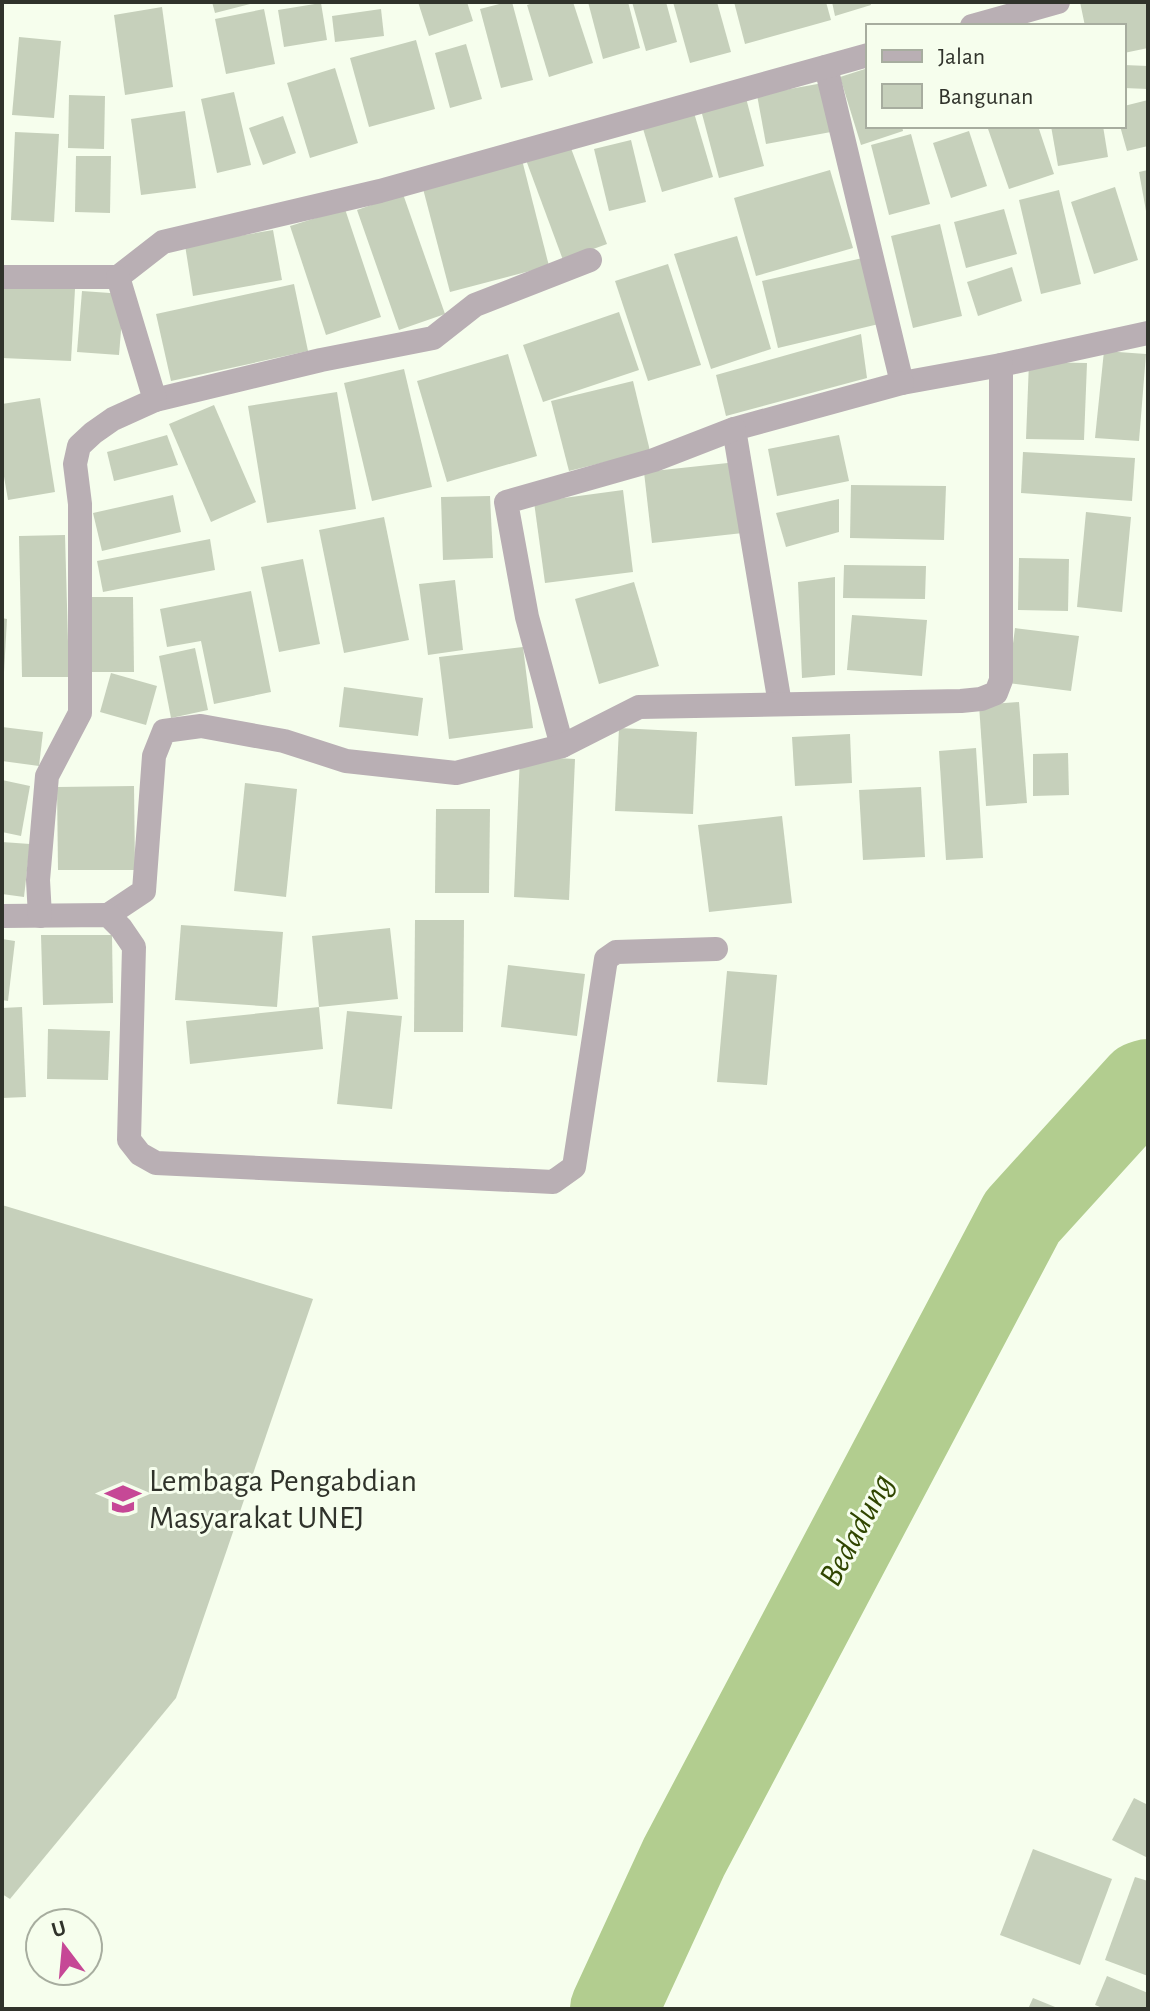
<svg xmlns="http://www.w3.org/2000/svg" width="1150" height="2011" viewBox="0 0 1150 2011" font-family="'Alegreya Sans',sans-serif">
<rect width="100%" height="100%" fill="#f6feed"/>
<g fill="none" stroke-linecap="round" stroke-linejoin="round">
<path stroke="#b2cd8f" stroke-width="88" d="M614 2009 684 1857 1022 1217 1142 1085 1148 1083"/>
</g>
<g fill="#c6d0bb">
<path d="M212 2H254V3L215 13Z"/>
<path d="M418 2H467L473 21 429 36Z"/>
<path d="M507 2H512L533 80 501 88 480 9Z"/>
<path d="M536 2H573L593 63 549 77 527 5Z"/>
<path d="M588 2H628L640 48 603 59Z"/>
<path d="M632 2H666L677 42 646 51Z"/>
<path d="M673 2H717L731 52 690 63Z"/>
<path d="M734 2H826L831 20 745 44Z"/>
<path d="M832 2H870L871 5 835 16Z"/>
<path d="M1080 2H1148V48L1124 53V26H1085Z"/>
<path d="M321 3 327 40 284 47 278 10Z"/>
<path d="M162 7 173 87 125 95 114 15Z"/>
<path d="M264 9 275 64 226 74 215 19Z"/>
<path d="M381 9 384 36 335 42 332 16Z"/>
<path d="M19 37 61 41 54 118 12 115Z"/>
<path d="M416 40 435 109 369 127 350 58Z"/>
<path d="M466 44 482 99 450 108 435 53Z"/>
<path d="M1124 65 1148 66V89L1124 88Z"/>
<path d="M335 68 358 143 310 158 287 83Z"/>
<path d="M868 68V126H902L903 131 861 145 840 77Z"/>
<path d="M823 83 831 132 766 144 757 95Z"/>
<path d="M234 92 251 165 217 173 201 99Z"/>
<path d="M69 95 105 96 104 149 68 148Z"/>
<path d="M746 98 764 166 719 178 701 110Z"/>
<path d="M1148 100V146L1127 151 1120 126H1124V106Z"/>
<path d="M692 106 713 177 662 192 641 122Z"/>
<path d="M185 111 196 188 141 195 131 119Z"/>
<path d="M283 116 296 153 263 165 249 128Z"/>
<path d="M987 126H1038L1054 174 1009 189Z"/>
<path d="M1051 126H1103L1108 157 1058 166Z"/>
<path d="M969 131 987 186 951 198 933 143Z"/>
<path d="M15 132 59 134 54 222 11 220Z"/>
<path d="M911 134 930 204 889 215 871 145Z"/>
<path d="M631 140 646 202 609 211 594 149Z"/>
<path d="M569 143 607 244 563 260 526 160Z"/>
<path d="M76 156H111L110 213 75 212Z"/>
<path d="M521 156 549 266 450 292 421 181Z"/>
<path d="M830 170 853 248 756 276 734 198Z"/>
<path d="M1148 170V211H1146L1139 172Z"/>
<path d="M1115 187 1138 260 1094 274 1071 202Z"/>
<path d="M1059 190 1081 284 1041 294 1019 200Z"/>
<path d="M403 194 445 314 399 330 357 210Z"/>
<path d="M345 209 381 317 326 335 290 226Z"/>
<path d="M1004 209 1017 254 966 268 954 222Z"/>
<path d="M940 224 962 316 913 328 891 236Z"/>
<path d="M273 230 282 280 193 296 185 245Z"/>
<path d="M737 236 771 349 711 369 674 254Z"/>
<path d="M867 257 883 323 778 348 762 281Z"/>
<path d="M668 264 701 365 648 381 615 281Z"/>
<path d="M1012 267 1022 301 978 316 967 282Z"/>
<path d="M294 284 308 351 171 381 156 314Z"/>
<path d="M3 287 75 289 71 361 2 358Z"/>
<path d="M82 291 124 294 119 355 77 352Z"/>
<path d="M619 312 639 370 543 402 523 345Z"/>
<path d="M861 334 867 378 726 416 716 375Z"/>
<path d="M1104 351 1146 354 1139 441 1095 438Z"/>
<path d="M508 354 537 456 447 482 417 381Z"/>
<path d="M1029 362 1087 363 1084 440 1026 439Z"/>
<path d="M404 369 432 487 372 501 344 383Z"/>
<path d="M633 381 650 451 569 471 551 401Z"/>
<path d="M337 392 356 509 267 523 248 406Z"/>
<path d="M40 398 55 492 8 500 2 465V404Z"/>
<path d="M214 405 256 502 211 522 169 424Z"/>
<path d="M167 435 178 465 114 481 107 452Z"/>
<path d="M839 435 849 481 777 496 768 449Z"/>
<path d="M1023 452 1135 458 1132 501 1021 493Z"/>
<path d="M737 462 743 533 652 543 644 472Z"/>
<path d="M851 485 946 486 944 540 850 538Z"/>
<path d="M623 490 633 572 545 583 534 502Z"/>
<path d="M173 495 181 532 102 551 93 513Z"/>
<path d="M490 496 493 558 443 560 441 497Z"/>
<path d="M839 499V532L786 547 776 513Z"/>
<path d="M1086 512 1131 517 1122 612 1077 607Z"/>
<path d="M384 517 409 640 344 653 319 530Z"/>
<path d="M65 535 69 677H22L19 536Z"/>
<path d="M210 539 215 570 103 592 97 561Z"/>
<path d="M1019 558 1069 559 1068 611 1018 610Z"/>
<path d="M303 559 320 644 279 652 261 567Z"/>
<path d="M844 565 926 566 925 599 843 598Z"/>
<path d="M835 577V675L802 678 798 582Z"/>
<path d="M455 580 463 650 428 655 419 584Z"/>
<path d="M634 582 659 666 599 684 575 599Z"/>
<path d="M251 591 271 692 214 704 201 641 167 647 160 609Z"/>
<path d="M86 597H133L134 672H85Z"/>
<path d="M852 615 927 620 922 676 847 670Z"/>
<path d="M2 618 7 619 4 672H2Z"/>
<path d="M1015 628 1079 636 1071 691 1008 683Z"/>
<path d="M523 647 533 728 449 739 439 657Z"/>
<path d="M195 648 208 710 171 718 159 656Z"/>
<path d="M111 673 157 686 146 725 100 712Z"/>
<path d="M344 687 423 698 418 736 339 727Z"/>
<path d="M1019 702 1027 803 986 806 979 705Z"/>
<path d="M2 727 43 732 39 766 2 761Z"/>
<path d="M619 728 697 732 693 814 615 811Z"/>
<path d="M850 734 852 783 795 786 792 737Z"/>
<path d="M976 748 983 858 946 860 939 751Z"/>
<path d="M1068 753 1069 795 1033 796V754Z"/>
<path d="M520 756 575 759 569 900 514 897Z"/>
<path d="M2 780 30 786 21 836 2 832Z"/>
<path d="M245 783 297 789 286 897 234 891Z"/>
<path d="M134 786 135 870H58L57 787Z"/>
<path d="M921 787 925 857 863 860 859 790Z"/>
<path d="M436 809H490L489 893H435Z"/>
<path d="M782 816 792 903 709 912 698 825Z"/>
<path d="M2 842 30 844 24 897 2 894Z"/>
<path d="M415 920H464L463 1032H414Z"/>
<path d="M181 925 283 932 277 1007 175 1000Z"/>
<path d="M390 928 398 999 319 1007 323 1049 190 1064 186 1021 319 1007 312 936Z"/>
<path d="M41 935H112L113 1003 43 1005Z"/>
<path d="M2 939 15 941 8 1001 2 1000Z"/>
<path d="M508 965 585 974 577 1036 501 1027Z"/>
<path d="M727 971 777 975 767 1085 717 1082Z"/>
<path d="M22 1007 26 1097 2 1098V1008Z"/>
<path d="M347 1011 402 1016 392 1109 337 1104Z"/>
<path d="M48 1029 110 1031 108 1080 47 1079Z"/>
<path d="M2 1205 313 1299 176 1698 10 1899 2 1894Z"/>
<path d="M1134 1798 1148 1805V1858L1112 1840Z"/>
<path d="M1033 1849 1112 1879 1080 1965 1000 1935Z"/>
<path d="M1135 1877 1148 1881V1976L1105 1960Z"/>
<path d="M1107 1976 1148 1993V2009H1105L1095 2005Z"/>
<path d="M1033 1998 1060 2009H1028Z"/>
</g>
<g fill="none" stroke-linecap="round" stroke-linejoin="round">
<g stroke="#b9afb4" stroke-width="24">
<path d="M972 26 1058 2"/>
<path d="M826 67 902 383 1001 365 1148 333"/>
<path d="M2 277H118"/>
<path d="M118 277 163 242 380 191 868 55"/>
<path d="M155 400 321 360 433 338 475 305 590 260"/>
<path d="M780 704 734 429 902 383"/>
<path d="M562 746 527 617 506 502 654 460 734 429"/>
<path d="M108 915 144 891 154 756 164 731 201 726 284 741 346 761 456 773 562 746 639 707 961 701 981 699 996 693 1001 680V365"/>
<path d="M2 916 108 915 121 928 134 947 129 1140 140 1154 156 1163 553 1182 574 1167 606 959 616 952 716 949"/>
<path d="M40 916 38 880 47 776 80 713V504L75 464 79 446 93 433 113 419 155 400 118 277"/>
</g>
</g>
<defs>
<g id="university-bare" transform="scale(2.76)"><path d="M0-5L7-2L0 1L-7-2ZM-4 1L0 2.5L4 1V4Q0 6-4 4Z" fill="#c64896" stroke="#f6feed" stroke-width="2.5" paint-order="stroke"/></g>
</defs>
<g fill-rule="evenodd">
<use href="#university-bare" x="123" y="1499"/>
</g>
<g text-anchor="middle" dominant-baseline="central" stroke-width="6" stroke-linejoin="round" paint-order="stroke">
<g font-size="32" fill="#30332b" stroke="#f6feed" text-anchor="start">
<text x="149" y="1481">Lembaga Pengabdian<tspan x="149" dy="37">Masyarakat UNEJ</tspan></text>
</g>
<g font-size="34" font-style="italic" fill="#304600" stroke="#f6feed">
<text transform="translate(857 1530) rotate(-62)">Bedadung</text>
</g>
</g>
<rect width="1150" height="2011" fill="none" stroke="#30332b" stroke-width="8"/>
<rect x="866" y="24" width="260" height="104" fill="#f6feed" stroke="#a7ad9f" stroke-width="2"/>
<rect x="882" y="50" width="40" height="12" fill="#b9afb4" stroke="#a7ad9f" stroke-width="2"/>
<text x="938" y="64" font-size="24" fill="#30332b">Jalan</text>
<rect x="882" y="84" width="40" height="24" fill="#c6d0bb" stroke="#a7ad9f" stroke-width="2"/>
<text x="938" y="104" font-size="24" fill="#30332b">Bangunan</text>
<g transform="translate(64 1947) rotate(344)"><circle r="38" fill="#f6feed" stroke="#a7ad9f" stroke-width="2"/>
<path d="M0-6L14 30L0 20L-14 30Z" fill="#c64896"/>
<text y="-12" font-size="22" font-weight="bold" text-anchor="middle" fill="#30332b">U</text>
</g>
</svg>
